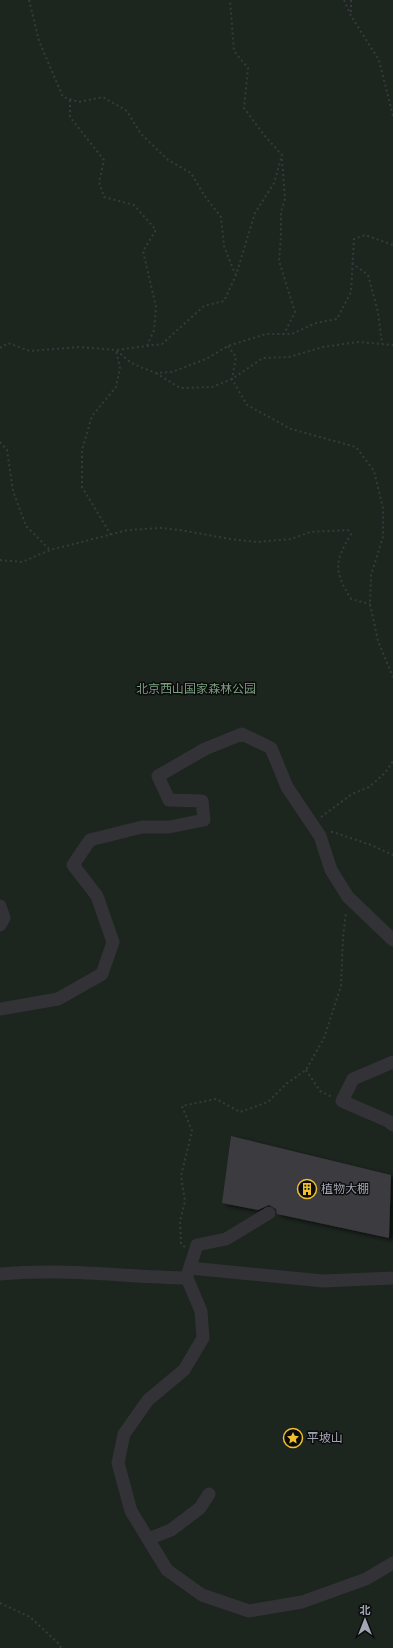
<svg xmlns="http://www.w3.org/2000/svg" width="393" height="1648" viewBox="0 0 393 1648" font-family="Rubik,'Noto Sans SC',sans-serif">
<defs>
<filter id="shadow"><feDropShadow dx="4.5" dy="2.5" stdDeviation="2" flood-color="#0009"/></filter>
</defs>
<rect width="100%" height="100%" fill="#111112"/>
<rect fill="#1d251f" x="0" y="0" width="393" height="1648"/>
<path fill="#3b3b3f" filter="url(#shadow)" d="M231 1136 391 1175 389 1238 277 1214 276 1209 269 1205 258 1210 222 1203Z"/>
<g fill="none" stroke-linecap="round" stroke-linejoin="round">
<g stroke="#38393e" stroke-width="2" stroke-dasharray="2 3" stroke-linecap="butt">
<path d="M29 0 39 41 63 97 79 102 103 97 127 111 141 134 168 160 191 173 204 195 221 217 224 246 235 274"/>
<path d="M344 0 351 16 379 60 393 116"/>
<path d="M351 0V15"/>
<path d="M70 100V117L104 160 99 182 104 197 134 205 156 230 143 251 156 307 154 330 147 346"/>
<path d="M282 159 285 199 281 212V236L279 261 295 312 284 334"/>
<path d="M352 263 368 275 378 312 382 344"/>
<path d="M228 346 236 357 232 379 247 405 291 429 356 447 374 471 383 508V537L371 575 370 604 378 641 393 677"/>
<path d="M0 348 8 343 30 351 79 347 116 350 130 362 140 367 156 373 172 372 206 359 228 346 266 334H292L316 323 337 319 351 292 354 239 365 235 393 245"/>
<path d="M156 373 180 388 212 387 232 379 263 358 289 357 323 347 358 342 393 345"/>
<path d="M0 442 7 450 13 491 26 526 50 550"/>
<path d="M111 535 82 487V450L92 416 116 387 120 368 116 350 162 344 204 306 224 301 236 275 255 213 274 183 282 155 264 135 244 108 248 68 234 51 230 0"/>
<path d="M0 560 22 562 50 550 128 530 161 528 180 530 230 539 257 542 291 539 310 532 348 530 351 534C334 562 334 571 351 599L370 604"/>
<path d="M321 817 352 794 369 787 385 773 393 761"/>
<path d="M331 832H333L371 845 393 855"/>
<path d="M306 1070 320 1091 332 1097"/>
<path d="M185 1247 181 1244 180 1221 185 1201 181 1176 192 1131 182 1106 216 1099 240 1112 268 1102 286 1084 306 1070 324 1038 341 986 343 937 346 912"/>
<path d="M0 1603 30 1617 59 1644 61 1648"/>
</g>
<g stroke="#323237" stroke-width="13">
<path d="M0 906 4 918 0 925"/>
<path d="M0 1009 58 999 102 974 113 942 97 896 73 865 90 840 142 827H169L204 820 202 801 169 800 158 776 205 749 242 734 271 748 287 787 320 836 331 870 348 897 393 940"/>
<path d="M393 1062 353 1079 342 1101 388 1121 393 1125"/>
<path d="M190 1268 323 1281 393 1278"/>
<path d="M0 1274C62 1268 124 1277 187 1278L201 1311 203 1338 184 1370 148 1400 124 1434 118 1463 131 1511 167 1570 202 1595 249 1611 302 1602 366 1579 393 1563"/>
<path d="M187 1276 197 1245 226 1239 269 1213"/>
<path d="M148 1539 171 1530 200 1508 209 1494"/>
</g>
</g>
<defs>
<g id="building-ring" transform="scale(1)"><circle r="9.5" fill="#0c0c0d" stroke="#eec02e" stroke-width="1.5"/><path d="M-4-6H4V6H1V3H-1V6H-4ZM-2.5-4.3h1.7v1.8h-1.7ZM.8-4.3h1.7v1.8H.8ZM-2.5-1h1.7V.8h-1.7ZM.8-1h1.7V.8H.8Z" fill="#eec02e"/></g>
<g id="sight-ring" transform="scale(1)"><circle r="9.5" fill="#0c0c0d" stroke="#eec02e" stroke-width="1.5"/><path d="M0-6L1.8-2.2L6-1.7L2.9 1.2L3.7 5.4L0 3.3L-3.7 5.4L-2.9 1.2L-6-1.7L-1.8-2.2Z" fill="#eec02e"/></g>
</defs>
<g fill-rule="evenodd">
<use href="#building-ring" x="307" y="1189"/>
<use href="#sight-ring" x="293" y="1438"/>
</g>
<g text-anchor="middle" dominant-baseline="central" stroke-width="3" stroke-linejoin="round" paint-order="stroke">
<g font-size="12" fill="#799e7f" stroke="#0c0c0d">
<text x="196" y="689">北京西山国家森林公园</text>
</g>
<g font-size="12" fill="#a2a6b3" stroke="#0c0c0d" text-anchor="start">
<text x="321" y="1189">植物大棚</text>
<text x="307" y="1438">平坡山</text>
</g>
</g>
<g transform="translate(365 1620)" stroke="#0c0c0d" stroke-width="3" paint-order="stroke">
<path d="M0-3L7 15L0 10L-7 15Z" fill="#a2a6b3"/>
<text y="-6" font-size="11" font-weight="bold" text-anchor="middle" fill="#a2a6b3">北</text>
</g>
</svg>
